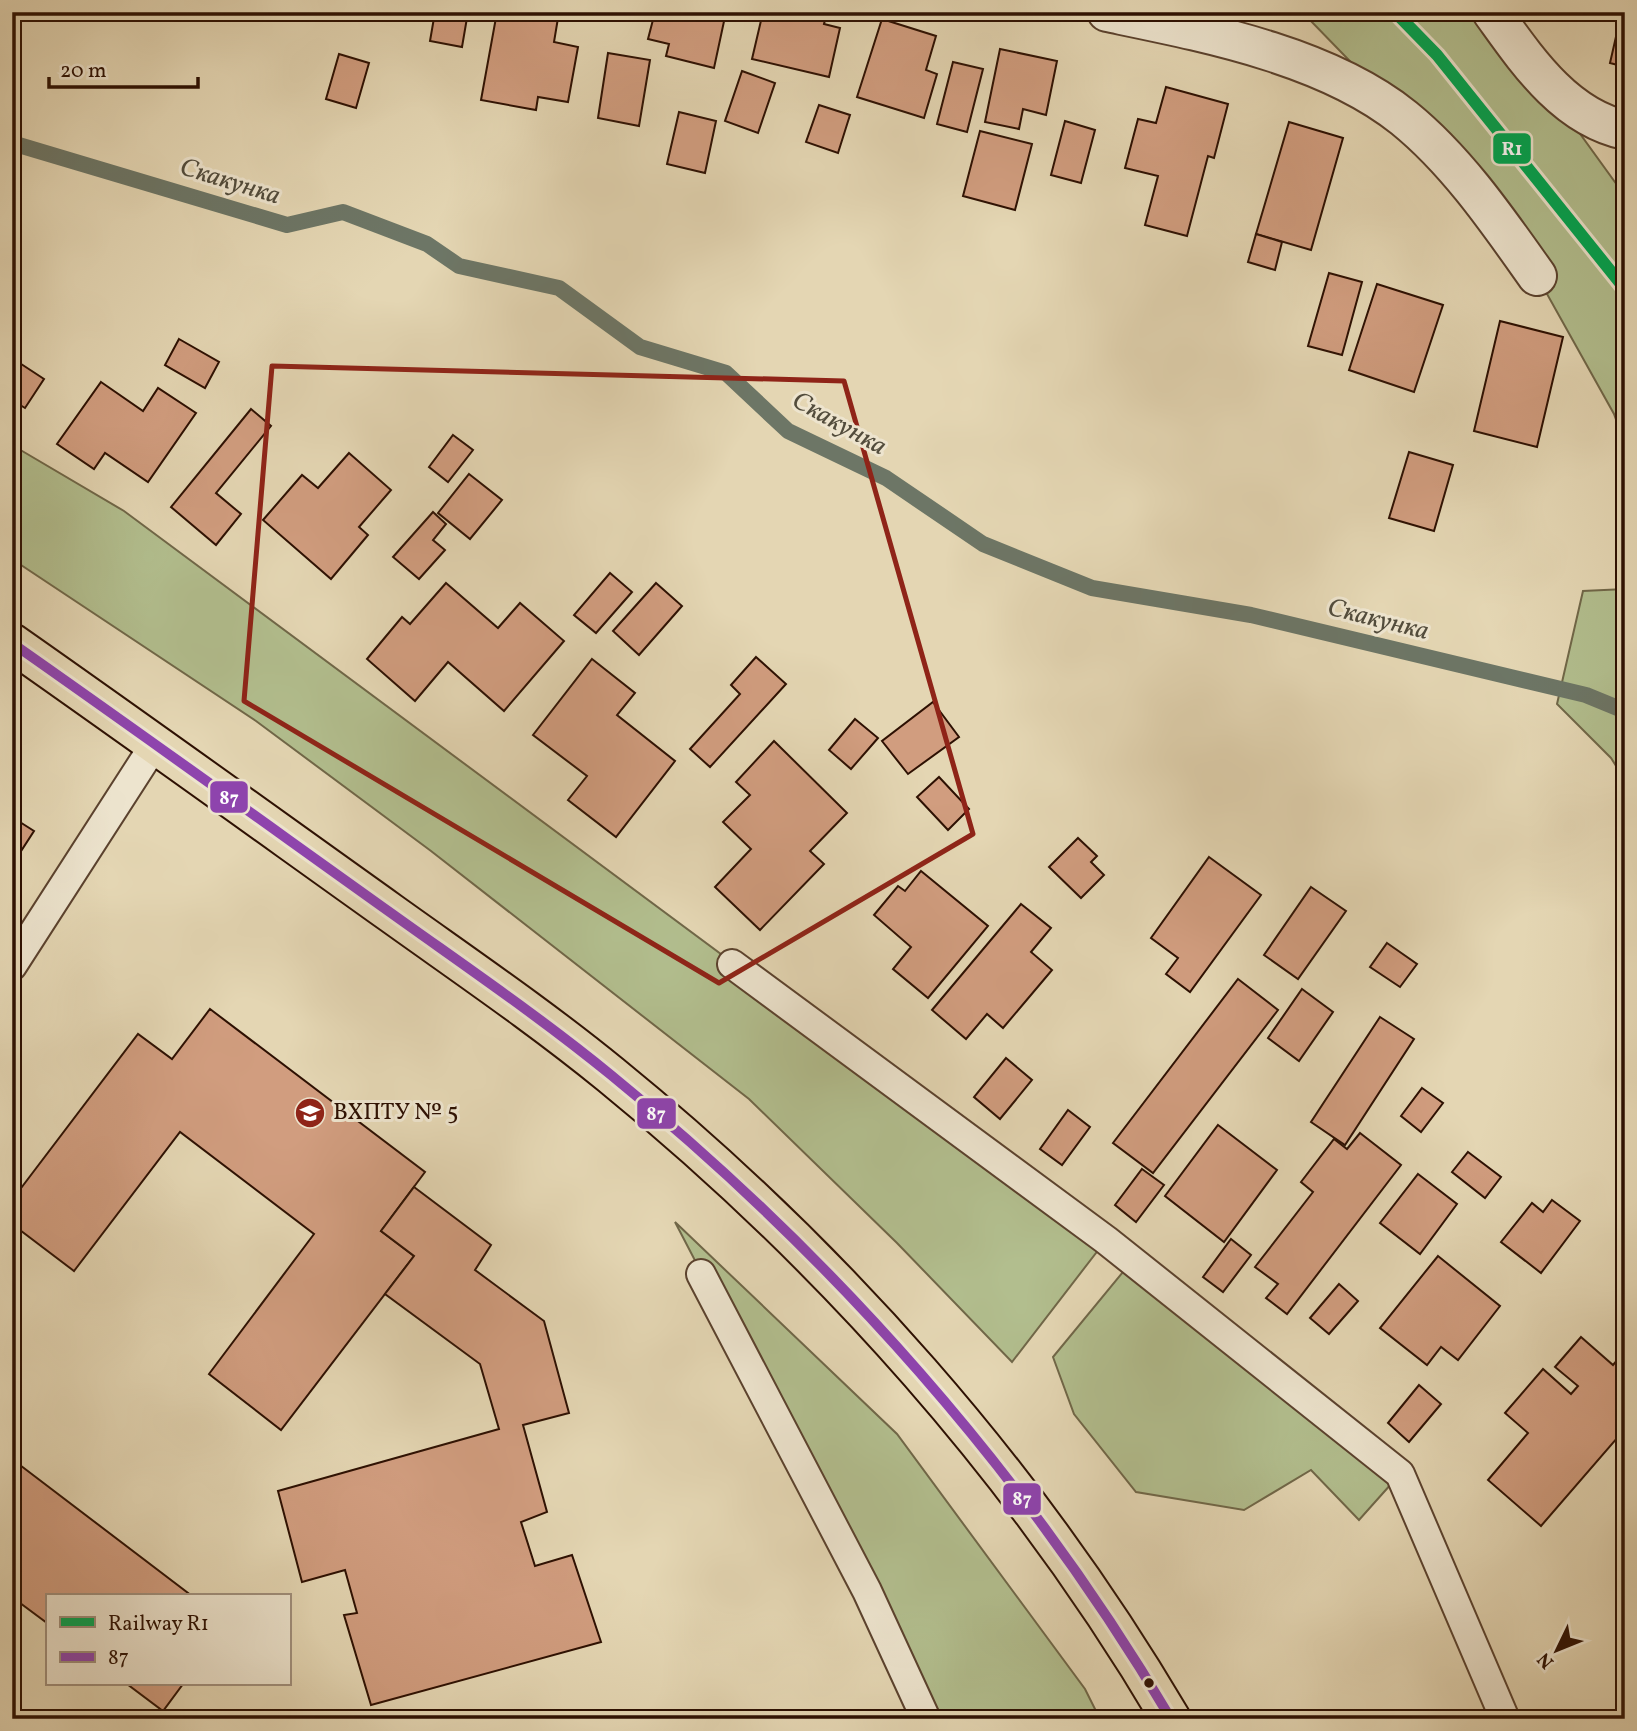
<svg xmlns="http://www.w3.org/2000/svg" width="1637" height="1731" viewBox="0 0 1637 1731" font-family="Vollkorn,serif">
<rect width="100%" height="100%" fill="#e4d6b3"/>
<filter id="stains"><feTurbulence type="fractalNoise" baseFrequency=".00286" numOctaves="4"/><feColorMatrix values="0 0 0 0 .2 0 0 0 0 .09 0 0 0 0 .02 0 0 0 .5 -.17"/></filter>
<radialGradient id="worn" r=".72"><stop offset=".6" stop-color="#630" stop-opacity="0"/><stop offset="1" stop-color="#630" stop-opacity=".3"/></radialGradient>
<g fill="#b2be8e" stroke="#706748" stroke-width="2">
<path d="M1306 12H1492L1625 196V445L1614 414 1537 276 1478 193 1307 17Z"/>
<path d="M12 445 124 511 1106 1240 1012 1362 897 1243 749 1099 431 851 256 721 12 559Z"/>
<path d="M1625 589V780L1611 758 1557 704 1583 591Z"/>
<path d="M675 1222 897 1434 1085 1689 1100 1719H926L867 1591Z"/>
<path d="M1132 1261 1400 1474 1359 1520 1311 1470 1244 1510 1136 1492 1074 1414 1053 1357Z"/>
</g>
<g fill="none" stroke-linecap="round" stroke-linejoin="round">
<path stroke="#6d7666" stroke-width="16" d="M12 143 287 225 343 212 427 244 459 266 559 288 640 347 726 373 788 431 886 478 983 544 1092 588 1251 615 1586 695 1625 711"/>
</g>
<g fill="#d19d7f" stroke="#2d1002" stroke-width="2">
<path d="M435 12H468L462 47 430 41Z"/>
<path d="M497 12H559L554 42 578 47 568 102 538 97 536 110 481 100Z"/>
<path d="M655 12H726L714 68 666 56 669 44 648 39Z"/>
<path d="M763 12H827L824 24 840 28 829 77 752 59Z"/>
<path d="M882 19 936 36 926 70 937 74 924 118 857 97Z"/>
<path d="M1620 19 1625 21V67L1610 63Z"/>
<path d="M1000 49 1057 61 1046 115 1023 109 1019 129 985 122Z"/>
<path d="M608 53 650 60 639 126 598 118Z"/>
<path d="M339 54 369 63 356 108 326 99Z"/>
<path d="M953 62 983 69 967 132 937 124Z"/>
<path d="M742 71 775 83 758 133 725 121Z"/>
<path d="M1166 87 1228 104 1214 158 1208 156 1187 236 1145 225 1158 176 1125 168 1138 119 1156 123Z"/>
<path d="M819 105 850 115 838 153 806 142Z"/>
<path d="M679 112 716 121 705 173 667 164Z"/>
<path d="M1065 121 1095 130 1081 183 1051 175Z"/>
<path d="M1289 122 1343 138 1311 250 1256 234Z"/>
<path d="M980 131 1032 144 1015 210 963 196Z"/>
<path d="M1256 234 1282 242 1275 270 1248 262Z"/>
<path d="M1329 273 1362 282 1342 355 1308 346Z"/>
<path d="M1377 284 1443 305 1414 392 1349 370Z"/>
<path d="M1500 321 1563 337 1537 447 1474 431Z"/>
<path d="M179 339 219 362 205 388 165 365Z"/>
<path d="M12 358 44 379 25 408 12 400Z"/>
<path d="M101 382 143 411 158 388 196 413 148 482 105 453 94 469 57 444Z"/>
<path d="M251 409 271 426 216 493 241 514 216 545 171 507Z"/>
<path d="M453 435 473 450 448 482 429 467Z"/>
<path d="M1409 452 1453 465 1434 531 1389 518Z"/>
<path d="M349 453 391 490 359 527 368 535 331 579 263 520 302 475 318 488Z"/>
<path d="M469 474 502 500 470 539 438 513Z"/>
<path d="M433 512 446 524 433 540 445 550 419 579 393 557Z"/>
<path d="M610 573 632 592 596 633 574 615Z"/>
<path d="M446 583 498 628 520 603 564 641 504 711 448 662 415 701 367 659 402 617 410 624Z"/>
<path d="M656 583 682 606 639 655 613 631Z"/>
<path d="M756 657 786 684 710 767 690 749 740 694 731 685Z"/>
<path d="M592 659 635 693 617 715 675 761 616 837 568 800 587 776 533 735Z"/>
<path d="M933 702 959 737 908 774 882 741Z"/>
<path d="M855 719 878 738 851 769 829 750Z"/>
<path d="M774 741 847 813 810 851 824 864 760 930 715 887 751 849 723 822 750 795 736 782Z"/>
<path d="M939 777 969 809 948 830 917 797Z"/>
<path d="M12 817 34 831 12 865Z"/>
<path d="M1078 838 1097 856 1091 862 1104 875 1081 898 1049 867Z"/>
<path d="M1209 857 1261 895 1190 992 1166 974 1178 958 1151 938Z"/>
<path d="M921 871 988 926 928 998 893 969 911 947 874 915 898 886 905 891Z"/>
<path d="M1311 887 1346 911 1298 979 1264 955Z"/>
<path d="M1021 904 1051 928 1031 952 1052 970 1003 1028 987 1014 966 1039 932 1010Z"/>
<path d="M1387 943 1417 964 1400 987 1370 967Z"/>
<path d="M1238 979 1278 1010 1153 1173 1113 1143Z"/>
<path d="M1302 989 1333 1012 1299 1061 1268 1038Z"/>
<path d="M210 1009 425 1172 381 1231 414 1256 281 1430 209 1374 314 1234 180 1132 74 1271 12 1224V1200L138 1034 172 1059Z"/>
<path d="M1380 1017 1414 1039 1345 1145 1311 1122Z"/>
<path d="M1006 1058 1032 1080 1000 1119 974 1097Z"/>
<path d="M1422 1088 1443 1103 1421 1132 1401 1116Z"/>
<path d="M1068 1110 1090 1127 1062 1165 1040 1149Z"/>
<path d="M1218 1125 1277 1170 1224 1242 1165 1196Z"/>
<path d="M1360 1133 1401 1165 1287 1314 1266 1298 1278 1284 1255 1267 1313 1192 1301 1182 1334 1139 1347 1149Z"/>
<path d="M1468 1152 1501 1177 1485 1198 1452 1172Z"/>
<path d="M1142 1169 1164 1185 1136 1222 1115 1205Z"/>
<path d="M1418 1174 1457 1204 1420 1254 1380 1223Z"/>
<path d="M414 1187 491 1245 475 1270 544 1321 569 1413 523 1425 547 1512 521 1522 535 1566 572 1555 601 1642 371 1705 344 1615 357 1613 345 1570 302 1582 278 1491 499 1429 480 1364 385 1294 414 1256 381 1231Z"/>
<path d="M1552 1200 1580 1221 1541 1273 1501 1242 1532 1203 1543 1212Z"/>
<path d="M1231 1239 1251 1255 1223 1292 1203 1277Z"/>
<path d="M1438 1256 1500 1306 1458 1360 1441 1347 1427 1365 1380 1328Z"/>
<path d="M1339 1284 1358 1301 1329 1334 1310 1318Z"/>
<path d="M1581 1337 1613 1365 1625 1351V1429L1541 1526 1488 1480 1528 1433 1505 1413 1543 1369 1571 1394 1578 1386 1555 1367Z"/>
<path d="M1419 1385 1441 1404 1409 1442 1388 1423Z"/>
<path d="M12 1459 192 1596H47V1623L12 1597Z"/>
<path d="M127 1684H183L163 1711Z"/>
</g>
<g fill="none" stroke-linecap="round" stroke-linejoin="round">
<g stroke="#5b422e" stroke-width="32">
<g id="lane">
<path d="M732 964 1106 1240 1400 1474 1505 1719"/>
<path d="M12 966 155 744"/>
<path d="M701 1274 867 1591 926 1719"/>
</g>
</g>
<g stroke="#5b422e" stroke-width="42">
<g id="street">
<path d="M1107 12C1203 32 1326 55 1404 118 1457 161 1498 221 1537 276"/>
<path d="M1492 12C1526 59 1564 117 1625 130"/>
</g>
</g>
<g stroke="#2d1002" stroke-width="42">
<path id="primary" d="M12 643C139 732 265 823 391 913 465 966 540 1017 611 1075 832 1255 1026 1473 1171 1719"/>
</g>
<use href="#lane" stroke="#ede4ce" stroke-width="28"/>
<use href="#street" stroke="#ede4ce" stroke-width="38"/>
<use href="#primary" stroke="#e4d6b3" stroke-width="38"/>
<g stroke="#ede4ce" stroke-width="16">
<path id="bus-1" d="M12 643C139 732 265 823 391 913 465 966 540 1017 611 1075 832 1255 1026 1473 1171 1719"/>
</g>
<use href="#bus-1" stroke="#8e44ad" stroke-width="10"/>
<g stroke="#ede4ce" stroke-width="18">
<path id="rail-1" d="M1395 12 1437 55 1625 289"/>
</g>
<use href="#rail-1" stroke="#00a651" stroke-width="12"/>
</g>
<path fill="none" stroke="#8f2418" stroke-width="5" stroke-linejoin="round" d="M272 366 844 381 973 834 719 983 244 701Z"/>
<defs>
<g id="university-disc" transform="scale(1.575)"><circle r="9.5" fill="#8f2418" stroke="#ede4ce"/><path d="M0-5L7-2L0 1L-7-2ZM-4 1L0 2.5L4 1V4Q0 6-4 4Z" fill="#fff"/></g>
</defs>
<g fill-rule="evenodd">
<use href="#university-disc" x="310" y="1113"/>
</g>
<circle fill="#2d1002" stroke="#ede4ce" stroke-width="2.5" cx="1149" cy="1683" r="6"/>
<g text-anchor="middle" dominant-baseline="central" stroke-width="6" stroke-linejoin="round" paint-order="stroke">
<g font-size="24" fill="#2d1002" stroke="#ede4ce" text-anchor="start">
<text x="333" y="1113">ВХПТУ № 5</text>
</g>
<g font-size="26" font-style="italic" fill="#524c3c" stroke="#ede4ce">
<text transform="translate(230 182) rotate(17)">Скакунка</text>
<text transform="translate(839 424) rotate(29)">Скакунка</text>
<text transform="translate(1378 620) rotate(14)">Скакунка</text>
</g>
</g>
<g stroke="#ede4ce" stroke-width="2.5">
<rect x="1492" y="132" width="40" height="33" rx="7" fill="#00a651"/>
<rect x="209" y="780" width="40" height="34" rx="7" fill="#8e44ad"/>
<rect x="636" y="1097" width="41" height="33" rx="7" fill="#8e44ad"/>
<rect x="1002" y="1482" width="40" height="34" rx="7" fill="#8e44ad"/>
</g>
<g font-size="19" text-anchor="middle" font-weight="bold" fill="#fff">
<text x="1512" y="155">R1</text>
<text x="229" y="804">87</text>
<text x="656" y="1120">87</text>
<text x="1022" y="1505">87</text>
</g>
<rect width="1637" height="1731" fill="none" stroke="#e4d6b3" stroke-width="42"/>
<rect x="14" y="14" width="1609" height="1703" fill="none" stroke="#2d1002" stroke-width="3.5"/>
<rect x="21" y="21" width="1595" height="1689" fill="none" stroke="#2d1002" stroke-width="2"/>
<rect x="46" y="1594" width="245" height="91" fill="#ede4ce" stroke="#a08f7c" stroke-width="2"/>
<rect x="60" y="1617" width="35" height="10" fill="#00a651" stroke="#a08f7c" stroke-width="2"/>
<text x="108" y="1630" font-size="21" fill="#2d1002">Railway R1</text>
<rect x="60" y="1652" width="35" height="10" fill="#8e44ad" stroke="#a08f7c" stroke-width="2"/>
<text x="108" y="1664" font-size="21" fill="#2d1002">87</text>
<g transform="translate(1557 1650) rotate(227)" stroke="#ede4ce" stroke-width="5" paint-order="stroke">
<path d="M0-5L12 26L0 18L-12 26Z" fill="#2d1002"/>
<text y="-10" font-size="19" font-weight="bold" text-anchor="middle" fill="#2d1002">N</text>
</g>
<path d="M49 77v10h149v-10" fill="none" stroke="#2d1002" stroke-width="3.5"/>
<text x="60" y="77" font-size="21" fill="#2d1002" stroke="#ede4ce" stroke-width="5" paint-order="stroke">20 m</text>
<rect width="100%" height="100%" filter="url(#stains)"/>
<rect width="100%" height="100%" fill="url(#worn)"/>
</svg>
